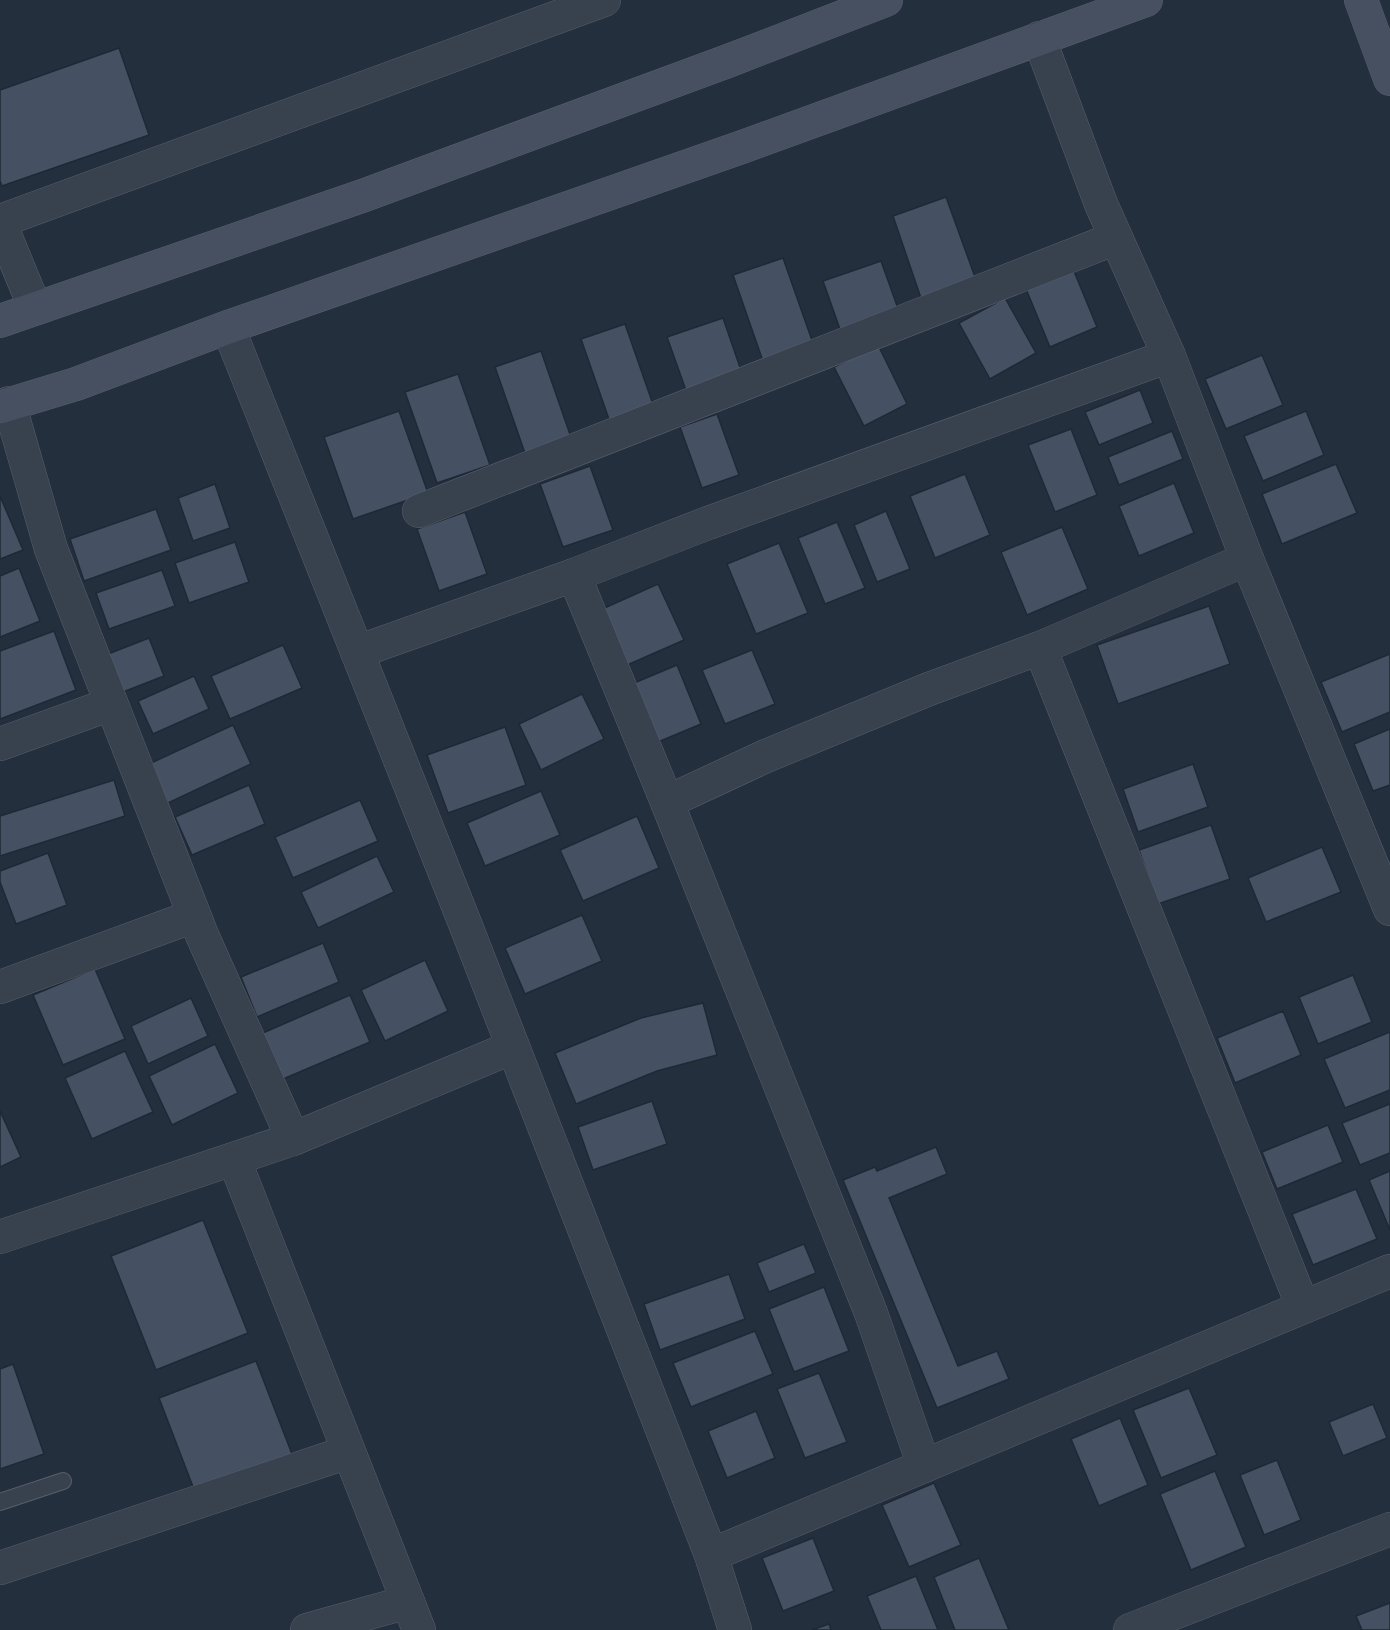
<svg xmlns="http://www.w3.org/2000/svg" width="1390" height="1630" viewBox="0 0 1390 1630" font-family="'Fira Sans Condensed',sans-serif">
<rect width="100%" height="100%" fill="#242f3e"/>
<g fill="#455162" stroke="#1f2835" stroke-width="1.5">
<path d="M119 48 149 135 2 186 0 181V90Z"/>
<path d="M946 197 979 288 924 307 893 216Z"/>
<path d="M783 258 814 346 764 364 733 275Z"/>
<path d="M881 261 900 314 842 335 823 281Z"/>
<path d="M1073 269 1097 327 1050 347 1026 289Z"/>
<path d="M1005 298 1036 353 990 379 959 323Z"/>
<path d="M723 318 743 376 688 396 667 337Z"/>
<path d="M625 324 655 410 611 425 581 339Z"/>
<path d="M878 345 907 404 864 426 834 367Z"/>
<path d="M541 351 573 443 527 459 495 367Z"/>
<path d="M1262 355 1283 405 1226 429 1205 379Z"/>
<path d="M458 374 490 465 437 483 405 392Z"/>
<path d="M1140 390 1153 423 1099 445 1085 412Z"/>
<path d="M399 411 428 493 353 519 324 437Z"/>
<path d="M1306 411 1324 455 1263 481 1244 436Z"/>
<path d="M717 414 739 475 702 488 680 427Z"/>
<path d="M1071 429 1097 495 1055 512 1028 445Z"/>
<path d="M1172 431 1183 459 1119 485 1108 457Z"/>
<path d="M1336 464 1357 513 1282 544 1262 494Z"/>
<path d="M590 466 613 530 563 547 540 484Z"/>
<path d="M965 474 990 535 935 558 910 496Z"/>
<path d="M1174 483 1194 533 1139 556 1119 506Z"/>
<path d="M215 484 230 528 193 541 178 498Z"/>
<path d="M0 496 23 550 0 559Z"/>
<path d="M156 509 171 550 84 581 70 539Z"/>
<path d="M886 511 910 569 877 582 854 525Z"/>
<path d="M465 512 487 574 439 591 417 529Z"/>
<path d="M837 522 865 588 825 604 798 538Z"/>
<path d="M1062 527 1088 589 1027 615 1001 552Z"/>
<path d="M235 542 249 582 189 603 175 563Z"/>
<path d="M779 543 808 613 756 634 727 564Z"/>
<path d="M19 568 40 621 0 637V576Z"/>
<path d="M162 570 175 606 109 629 96 593Z"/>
<path d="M658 584 684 640 625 666 600 610Z"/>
<path d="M1209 606 1230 664 1118 704 1097 645Z"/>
<path d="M54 631 76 690 0 719V651Z"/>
<path d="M149 638 164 676 123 692 108 654Z"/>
<path d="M283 645 302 688 230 719 211 676Z"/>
<path d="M752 650 775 704 725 724 702 670Z"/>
<path d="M1390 654V712L1342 732 1321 682Z"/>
<path d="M677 665 701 724 658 742 634 683Z"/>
<path d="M194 676 209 709 153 734 138 701Z"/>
<path d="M582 694 604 739 541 770 519 724Z"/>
<path d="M233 725 251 764 168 803 149 764Z"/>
<path d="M505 727 526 785 448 813 427 755Z"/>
<path d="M1390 729V785L1373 791 1354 744Z"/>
<path d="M1193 764 1208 807 1138 832 1123 789Z"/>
<path d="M114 780 125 816 0 856V816Z"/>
<path d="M249 785 265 824 192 855 175 817Z"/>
<path d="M541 791 560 835 485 866 467 823Z"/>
<path d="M360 800 378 841 293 878 275 837Z"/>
<path d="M637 816 659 868 583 901 560 850Z"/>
<path d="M1211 825 1230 879 1158 904 1139 850Z"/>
<path d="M1322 847 1341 892 1266 922 1248 878Z"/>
<path d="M48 853 67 905 16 924 0 882V871Z"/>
<path d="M377 856 394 892 318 928 301 892Z"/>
<path d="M582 915 602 961 525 994 505 948Z"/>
<path d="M323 943 339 982 257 1017 241 977Z"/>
<path d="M425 960 448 1011 385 1041 361 990Z"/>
<path d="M95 969 125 1039 63 1065 33 995Z"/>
<path d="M1353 975 1372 1022 1318 1044 1299 997Z"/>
<path d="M350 995 370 1042 276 1082 256 1036Z"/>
<path d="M191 998 208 1036 148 1064 131 1026Z"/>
<path d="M703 1003 717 1055 657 1071 576 1104 555 1053 641 1018Z"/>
<path d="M1283 1011 1301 1055 1235 1083 1217 1038Z"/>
<path d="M1390 1032V1090L1345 1108 1324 1059Z"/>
<path d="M215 1044 238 1093 172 1125 149 1076Z"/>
<path d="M125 1051 153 1112 92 1139 65 1078Z"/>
<path d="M652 1101 667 1144 593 1170 578 1127Z"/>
<path d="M1390 1104V1153L1360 1165 1342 1123Z"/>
<path d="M0 1111 21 1157 0 1167Z"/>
<path d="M1328 1125 1343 1162 1277 1189 1262 1152Z"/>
<path d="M936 1147 947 1174 889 1198 958 1366 997 1351 1009 1379 937 1408 843 1180 875 1167 877 1171Z"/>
<path d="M1390 1171V1230L1369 1180Z"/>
<path d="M1356 1189 1377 1239 1313 1265 1292 1214Z"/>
<path d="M203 1220 248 1333 156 1370 111 1256Z"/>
<path d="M804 1244 816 1273 769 1292 757 1263Z"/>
<path d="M729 1274 745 1319 660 1350 644 1304Z"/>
<path d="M824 1287 849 1351 794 1372 769 1309Z"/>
<path d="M755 1331 773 1374 691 1407 673 1363Z"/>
<path d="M256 1361 292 1454 195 1492 159 1398Z"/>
<path d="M13 1364 44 1454 0 1469V1369Z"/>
<path d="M819 1373 847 1442 805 1458 777 1389Z"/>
<path d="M1189 1388 1217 1455 1161 1478 1133 1410Z"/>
<path d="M1373 1404 1387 1438 1343 1456 1329 1422Z"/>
<path d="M756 1411 775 1458 727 1478 708 1431Z"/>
<path d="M1120 1418 1148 1485 1099 1506 1071 1439Z"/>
<path d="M1277 1460 1301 1520 1264 1535 1240 1475Z"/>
<path d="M1215 1471 1246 1547 1191 1570 1160 1494Z"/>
<path d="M934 1483 961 1545 909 1567 882 1505Z"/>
<path d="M813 1538 834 1591 783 1611 762 1558Z"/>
<path d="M979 1558 1009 1630H955L934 1577Z"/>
<path d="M916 1576 938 1630H881L867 1596Z"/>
<path d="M1390 1603V1630H1362L1356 1616Z"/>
<path d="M829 1624 831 1630H812Z"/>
</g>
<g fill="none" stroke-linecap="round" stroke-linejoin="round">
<g stroke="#565f6c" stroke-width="18">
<path id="lane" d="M0 1502 63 1481"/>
</g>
<g stroke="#565f6c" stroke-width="34">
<g id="street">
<path d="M1039 38 1101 204 1169 356 1247 559 1390 909"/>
<path d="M0 221 604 0"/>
<path d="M0 223 35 308"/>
<path d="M228 327 466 926 711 1555 735 1630"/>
<path d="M9 403 51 549 202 935 293 1139"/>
<path d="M419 511 1116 238"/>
<path d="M574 575 667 802 871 1313 924 1466"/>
<path d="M1040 648 1303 1307"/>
<path d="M357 652 574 575 708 523 1169 356"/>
<path d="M0 744 111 704"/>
<path d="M667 802 766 756 929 689 1040 648 1247 559"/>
<path d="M0 987 194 916"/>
<path d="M234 1159 419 1630"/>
<path d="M0 1237 293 1139 513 1047"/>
<path d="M711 1555 1390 1271"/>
<path d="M0 1568 348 1452"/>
<path d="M307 1630 408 1602"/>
<path d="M1130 1630 1390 1529"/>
</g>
</g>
<g stroke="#565f6c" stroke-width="34">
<g id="secondary">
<path d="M1361 0 1390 79"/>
<path d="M0 321 365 195 728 61 886 0"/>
<path d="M0 407 76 384 228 327 742 147 1146 0"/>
</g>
</g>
<use href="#lane" stroke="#38414e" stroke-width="16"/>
<use href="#street" stroke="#38414e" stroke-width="33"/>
<use href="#secondary" stroke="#465061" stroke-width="33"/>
</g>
</svg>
